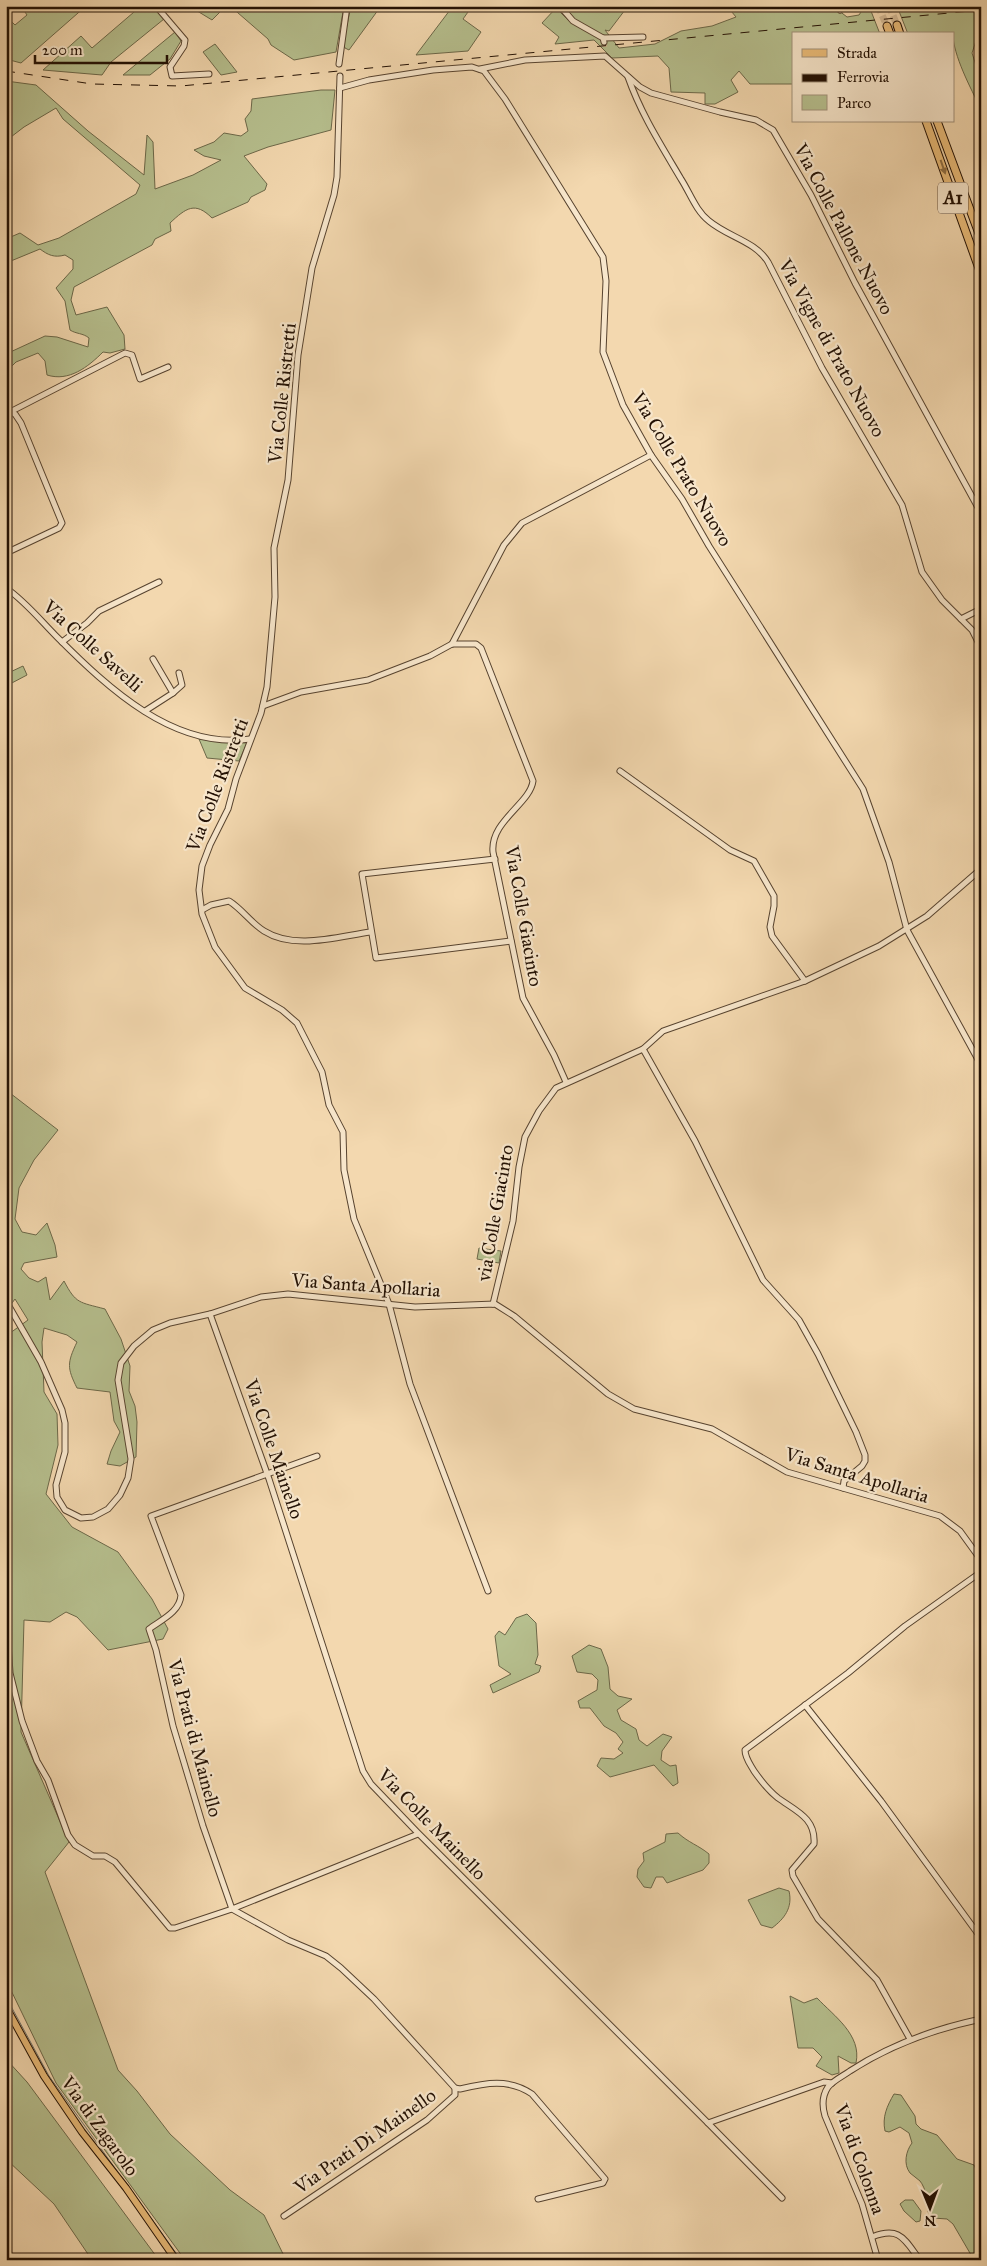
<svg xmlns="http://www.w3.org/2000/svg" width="987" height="2266" viewBox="0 0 987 2266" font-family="'IM FELL Great Primer',serif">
<rect width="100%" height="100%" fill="#f3d8af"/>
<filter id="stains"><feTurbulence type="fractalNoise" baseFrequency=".004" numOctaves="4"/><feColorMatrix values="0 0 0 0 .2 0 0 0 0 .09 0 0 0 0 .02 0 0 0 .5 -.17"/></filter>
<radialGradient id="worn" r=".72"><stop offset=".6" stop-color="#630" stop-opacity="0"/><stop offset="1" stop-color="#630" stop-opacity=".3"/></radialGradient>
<g fill="#b6bf8e" stroke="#6c6849">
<path d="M21 6H86L21 63 6 59V16L15 25 27 15Z"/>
<path d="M141 6H152L164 19 111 62 102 75 43 70 81 36 92 48Z"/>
<path d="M189 6H221L222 10 212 20Z"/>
<path d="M230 6H344L336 52 294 60 271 45 268 39Z"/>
<path d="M351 6H381L349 50 345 48 343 44Z"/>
<path d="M453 6H464L468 12 463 19 481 32 468 51 416 55Z"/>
<path d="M568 6H628L609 31 605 30 619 48 655 44 681 31 712 26 736 17 727 6H833L847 17 859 15 865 6H869L880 34H793V84H750L739 71 731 80 738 92 715 104H705V93L671 92 669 68 658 56 612 58 594 40 555 44 559 37 542 23 556 8 569 21 568 13 572 10Z"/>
<path d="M897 6H981V43L976 41 972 53 981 81V109C971 89 953 55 953 34H908Z"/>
<path d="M175 32 181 41 170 59 150 75H123Z"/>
<path d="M215 44 237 72 221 75 203 52Z"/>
<path d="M6 81 36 85 88 131 144 175 147 135 153 142 155 189 193 175 221 160 204 156 194 150 214 142 224 133 241 136 248 131 245 119 251 111 252 99 321 90H335L331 130 268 147 244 156 267 184 265 190 251 197 248 202 212 218C195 201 186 208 170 223L171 231 155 239 152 245 74 287 71 300 76 315 107 307 124 335 125 349 110 353 103 352C88 367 69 382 47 375L45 361 38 353 16 362 11 367 6 366V354L45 336 57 337 88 347 89 338C83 333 76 334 70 330L65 301 56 288 73 269V260L65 255C54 258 48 255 40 249L6 263V239L20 233 38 245 59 238 136 194 140 185 63 119 56 108 24 127 7 140 6 110 9 107 6 106Z"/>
<path d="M23 666 27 675 8 685 6 674Z"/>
<path d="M199 739 247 743 239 761 207 758Z"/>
<path d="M6 1090 58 1130 34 1160 19 1188 15 1219 22 1232 36 1235 47 1223 55 1245 57 1257 24 1263 21 1269 29 1278 38 1282 46 1277 50 1300 64 1281C76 1304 79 1302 105 1309L121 1339 130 1366 129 1391 135 1406 137 1422 136 1457 120 1466 107 1464 111 1451 120 1432 114 1421 110 1392 77 1388C67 1368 67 1363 77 1342L67 1335 44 1328 42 1342 44 1392 57 1414 58 1445 46 1494 72 1527 118 1552 152 1599 168 1629 163 1639 108 1650 77 1617 66 1612 50 1622 24 1620 21 1732 69 1842 45 1872 118 2070 137 2091 170 2134 230 2190 264 2215 286 2260H185L56 2083 6 1980V1336L28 1320 15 1299 6 1311Z"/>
<path d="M479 1248 501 1251 499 1263 477 1259Z"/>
<path d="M527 1614 536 1623 538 1655 535 1664 541 1666 539 1672 493 1693 490 1685 511 1674 499 1666 495 1636 499 1631 505 1635 516 1618Z"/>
<path d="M589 1645 601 1649 608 1667 610 1689 618 1696 632 1699 617 1710 621 1720 636 1729 639 1740 647 1746 663 1734 672 1737 662 1751 661 1760 670 1766 676 1765 678 1783 673 1786 654 1765 610 1777 597 1766 601 1758 614 1759 623 1753 618 1749 623 1742 616 1733 604 1726 590 1708H580L578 1701 597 1690 598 1680 592 1674 577 1672 572 1656Z"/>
<path d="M678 1833C689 1843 698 1845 709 1854V1863L703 1870 667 1883 663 1877H656L651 1888 644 1887 637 1877 638 1869 644 1861 643 1853 665 1842 666 1834Z"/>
<path d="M779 1888 789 1891C793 1908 784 1919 772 1928L761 1925 748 1900Z"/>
<path d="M790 1996 804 2003 817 1998C834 2016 862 2035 856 2063H851L838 2056 839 2073 832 2075 816 2066 822 2057 813 2048H798Z"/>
<path d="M6 2059 27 2082 159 2260H92L54 2204 7 2160Z"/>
<path d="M894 2094 901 2095 915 2116 916 2124 921 2129 937 2135 957 2159 974 2165 981 2179V2260H974L953 2224 947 2219 933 2218 928 2212C930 2204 925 2187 920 2181 917 2178 913 2176 910 2173 903 2164 906 2151 912 2143L909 2133 900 2127 889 2132 885 2131C882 2117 887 2106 894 2094Z"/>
<path d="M905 2200H913L921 2211 920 2221 916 2222 904 2211 900 2204Z"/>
</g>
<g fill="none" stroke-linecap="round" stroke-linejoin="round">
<g stroke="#6e756f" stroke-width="1">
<path d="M6 1997 49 2076 117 2171"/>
<path d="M146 2211 181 2260"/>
</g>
<path stroke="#d4ba95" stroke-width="5" stroke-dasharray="5 2.5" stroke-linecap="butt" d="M604 42 605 49"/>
<g stroke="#d4ba95" stroke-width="7" stroke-dasharray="7 3.5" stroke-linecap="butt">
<path d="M878 6 887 26"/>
<path d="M889 6 897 25"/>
</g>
<g stroke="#57432f" stroke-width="7">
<g id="minor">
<path d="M156 6 185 40 184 46 170 67 172 76 209 74"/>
<path d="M560 6 573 21 603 38 604 42"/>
<path d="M836 6 840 10"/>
<path d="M101 8 103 6"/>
<path d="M603 38 643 37"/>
<path d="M339 64 347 6"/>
<path d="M480 69 525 60 605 56 640 87 651 93 720 112 756 120 773 130 811 195 855 283 981 513"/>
<path d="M340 76 337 177 334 195 312 268 298 355 288 480 274 548 275 597 267 687 261 713 236 779 228 809 210 845 202 866 199 890 202 914 215 947 245 988 282 1010 297 1023 322 1072 329 1105 343 1132 344 1170 354 1219 389 1304 410 1384 488 1591"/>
<path d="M628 77C641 114 661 145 681 179 690 193 696 211 709 221 728 237 755 241 768 262L822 368 902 505 922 572 942 600 972 630 979 644 981 655"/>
<path d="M340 88 369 80 433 70 472 67 484 71 505 99 603 257 606 281 603 352 623 405 651 455 682 499 709 546 863 789 889 862 907 930 981 1065"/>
<path d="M10 412 125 353 132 355 140 379 168 367"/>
<path d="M6 553 59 528 62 523 21 423 15 414 9 412"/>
<path d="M6 588C26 602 41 621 58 638 108 688 174 750 250 739"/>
<path d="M961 619 981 609"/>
<path d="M62 642 87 623 99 611 159 582"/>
<path d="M452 644 504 545 522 523 651 455"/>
<path d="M173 693 182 685 179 673"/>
<path d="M981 695V733"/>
<path d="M263 706 301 692 368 680 430 656 452 644H476L481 648 533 781C530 804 490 821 493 852L523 998 554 1055 566 1082"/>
<path d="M145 711 173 693 153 659"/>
<path d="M620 771 730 850 754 861 774 896V906L770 927 772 936 805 981"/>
<path d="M495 859 362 874 376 958 511 941"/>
<path d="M202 910 211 905 229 901C242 909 251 923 264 931 294 950 336 937 370 932"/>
<path d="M643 1049 695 1141 763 1280 799 1320 818 1354 856 1432 865 1455V1461L862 1466 844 1481 843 1488"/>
<path d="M6 1301 41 1362 62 1410 65 1423V1452L56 1485 57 1497 65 1510 81 1518 93 1517 108 1509 120 1495 128 1478 131 1459 118 1380 121 1363 134 1346 153 1330 170 1323 210 1314 261 1297 288 1294 415 1307 495 1304 514 1316 608 1394 634 1409 712 1429 787 1472 940 1516 960 1531 981 1560"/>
<path d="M493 1304 513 1221 519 1167 525 1137 539 1111 556 1088 643 1049 663 1031 805 981 879 946 927 916 981 869"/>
<path d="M210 1314 269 1479 363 1771 371 1784 417 1832 708 2123 824 2082 832 2083"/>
<path d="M317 1456 151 1516 181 1595C180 1612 161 1620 149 1629L156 1650 173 1726 203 1826 232 1909 418 1834"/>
<path d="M6 1614 10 1673 22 1721 37 1761 48 1780 68 1835 75 1845 93 1856H105L115 1862 170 1928H175L232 1909 288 1940 326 1956 341 1968 374 1999 455 2088 460 2089C485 2083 509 2078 532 2094L605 2179 603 2183 538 2199"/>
<path d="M805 1705 881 1801 981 1938"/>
<path d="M910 2039 877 1980 818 1919 793 1876 792 1870 814 1844C816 1818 796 1811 778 1798 769 1791 761 1781 754 1771 750 1764 745 1758 745 1750L848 1673 905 1626 981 1572"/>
<path d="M708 2123 782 2198"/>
<path d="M284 2216 427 2120 455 2095V2088"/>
<path d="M872 2237C900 2226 904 2239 920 2260"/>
<path d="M878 2260 862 2204 825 2116C822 2106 822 2096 828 2087 834 2080 843 2076 850 2071 890 2045 934 2029 981 2019"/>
</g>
</g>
<g stroke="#231104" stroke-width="8">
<path id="major" d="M6 2007 44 2076 82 2132 126 2188 176 2260"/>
</g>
<g stroke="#231104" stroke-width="9">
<g id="highway">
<path d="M897 25 900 34"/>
<path d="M887 26 890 34"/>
<path d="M926 121 981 274"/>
<path d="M937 121 981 239"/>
</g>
</g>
<use href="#minor" stroke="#f7e6cb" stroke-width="5"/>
<use href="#major" stroke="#eabc78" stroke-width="6"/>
<use href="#highway" stroke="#eabc78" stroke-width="7"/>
<path stroke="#231104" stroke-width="1" stroke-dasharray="9 9" stroke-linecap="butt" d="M6 71 92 84 181 86 981 10"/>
</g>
<defs><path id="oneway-solid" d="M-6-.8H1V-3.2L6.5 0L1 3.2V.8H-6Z" transform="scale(1.25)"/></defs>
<use fill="#906f44" href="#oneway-solid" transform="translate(943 167) rotate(71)"/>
<g text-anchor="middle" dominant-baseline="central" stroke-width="4.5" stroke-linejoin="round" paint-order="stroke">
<rect fill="#f7e6cb" stroke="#635140" stroke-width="1" x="938" y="182.5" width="30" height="31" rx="4"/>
<g font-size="18" font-weight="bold" fill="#231104">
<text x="953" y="198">A1</text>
</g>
<g font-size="19" fill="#231104" stroke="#f7e6cb">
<text transform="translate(844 229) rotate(62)">Via Colle Pallone Nuovo</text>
<text transform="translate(832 348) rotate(61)">Via Vigne di Prato Nuovo</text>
<text transform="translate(282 393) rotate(-84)">Via Colle Ristretti</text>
<text transform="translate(682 469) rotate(59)">Via Colle Prato Nuovo</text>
<text transform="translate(93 646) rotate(42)">Via Colle Savelli</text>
<text transform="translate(217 785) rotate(-69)">Via Colle Ristretti</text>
<text transform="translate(524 916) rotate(80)">Via Colle Giacinto</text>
<text transform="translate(495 1213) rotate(-80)">via Colle Giacinto</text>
<text transform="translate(366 1285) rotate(4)">Via Santa Apollaria</text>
<text transform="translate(274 1449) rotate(71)">Via Colle Mainello</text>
<text transform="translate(857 1475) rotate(17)">Via Santa Apollaria</text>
<text transform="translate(195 1738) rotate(75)">Via Prati di Mainello</text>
<text transform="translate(432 1824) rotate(46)">Via Colle Mainello</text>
<text transform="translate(100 2126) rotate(54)">Via di Zagarolo</text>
<text transform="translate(365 2141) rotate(-35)">Via Prati Di Mainello</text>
<text transform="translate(860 2159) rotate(70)">Via di Colonna</text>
</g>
</g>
<rect width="987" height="2266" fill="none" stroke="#f3d8af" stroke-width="25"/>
<rect x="8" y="8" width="972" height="2251" fill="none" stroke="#231104" stroke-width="2.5"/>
<rect x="12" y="12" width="962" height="2241" fill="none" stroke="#231104"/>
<rect x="792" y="32" width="162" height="90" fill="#f7e6cb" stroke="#a2917b"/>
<rect x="802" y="49" width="25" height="8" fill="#eabc78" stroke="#a2917b"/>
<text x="837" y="58" font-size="15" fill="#231104">Strada</text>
<rect x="802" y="74" width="25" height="8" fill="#231104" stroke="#a2917b"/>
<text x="837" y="82" font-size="15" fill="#231104">Ferrovia</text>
<rect x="802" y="95" width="25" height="15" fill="#b6bf8e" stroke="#a2917b"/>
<text x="837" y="108" font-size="15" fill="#231104">Parco</text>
<g transform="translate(930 2208) rotate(179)" stroke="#f7e6cb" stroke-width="4" paint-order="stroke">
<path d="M0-4L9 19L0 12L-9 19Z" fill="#231104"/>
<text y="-8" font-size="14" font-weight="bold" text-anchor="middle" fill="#231104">N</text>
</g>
<path d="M35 55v8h132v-8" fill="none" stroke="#231104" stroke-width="2.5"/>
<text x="42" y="55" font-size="15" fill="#231104" stroke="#f7e6cb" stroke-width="4" paint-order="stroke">200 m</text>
<rect width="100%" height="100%" filter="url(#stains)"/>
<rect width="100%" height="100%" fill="url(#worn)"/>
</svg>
